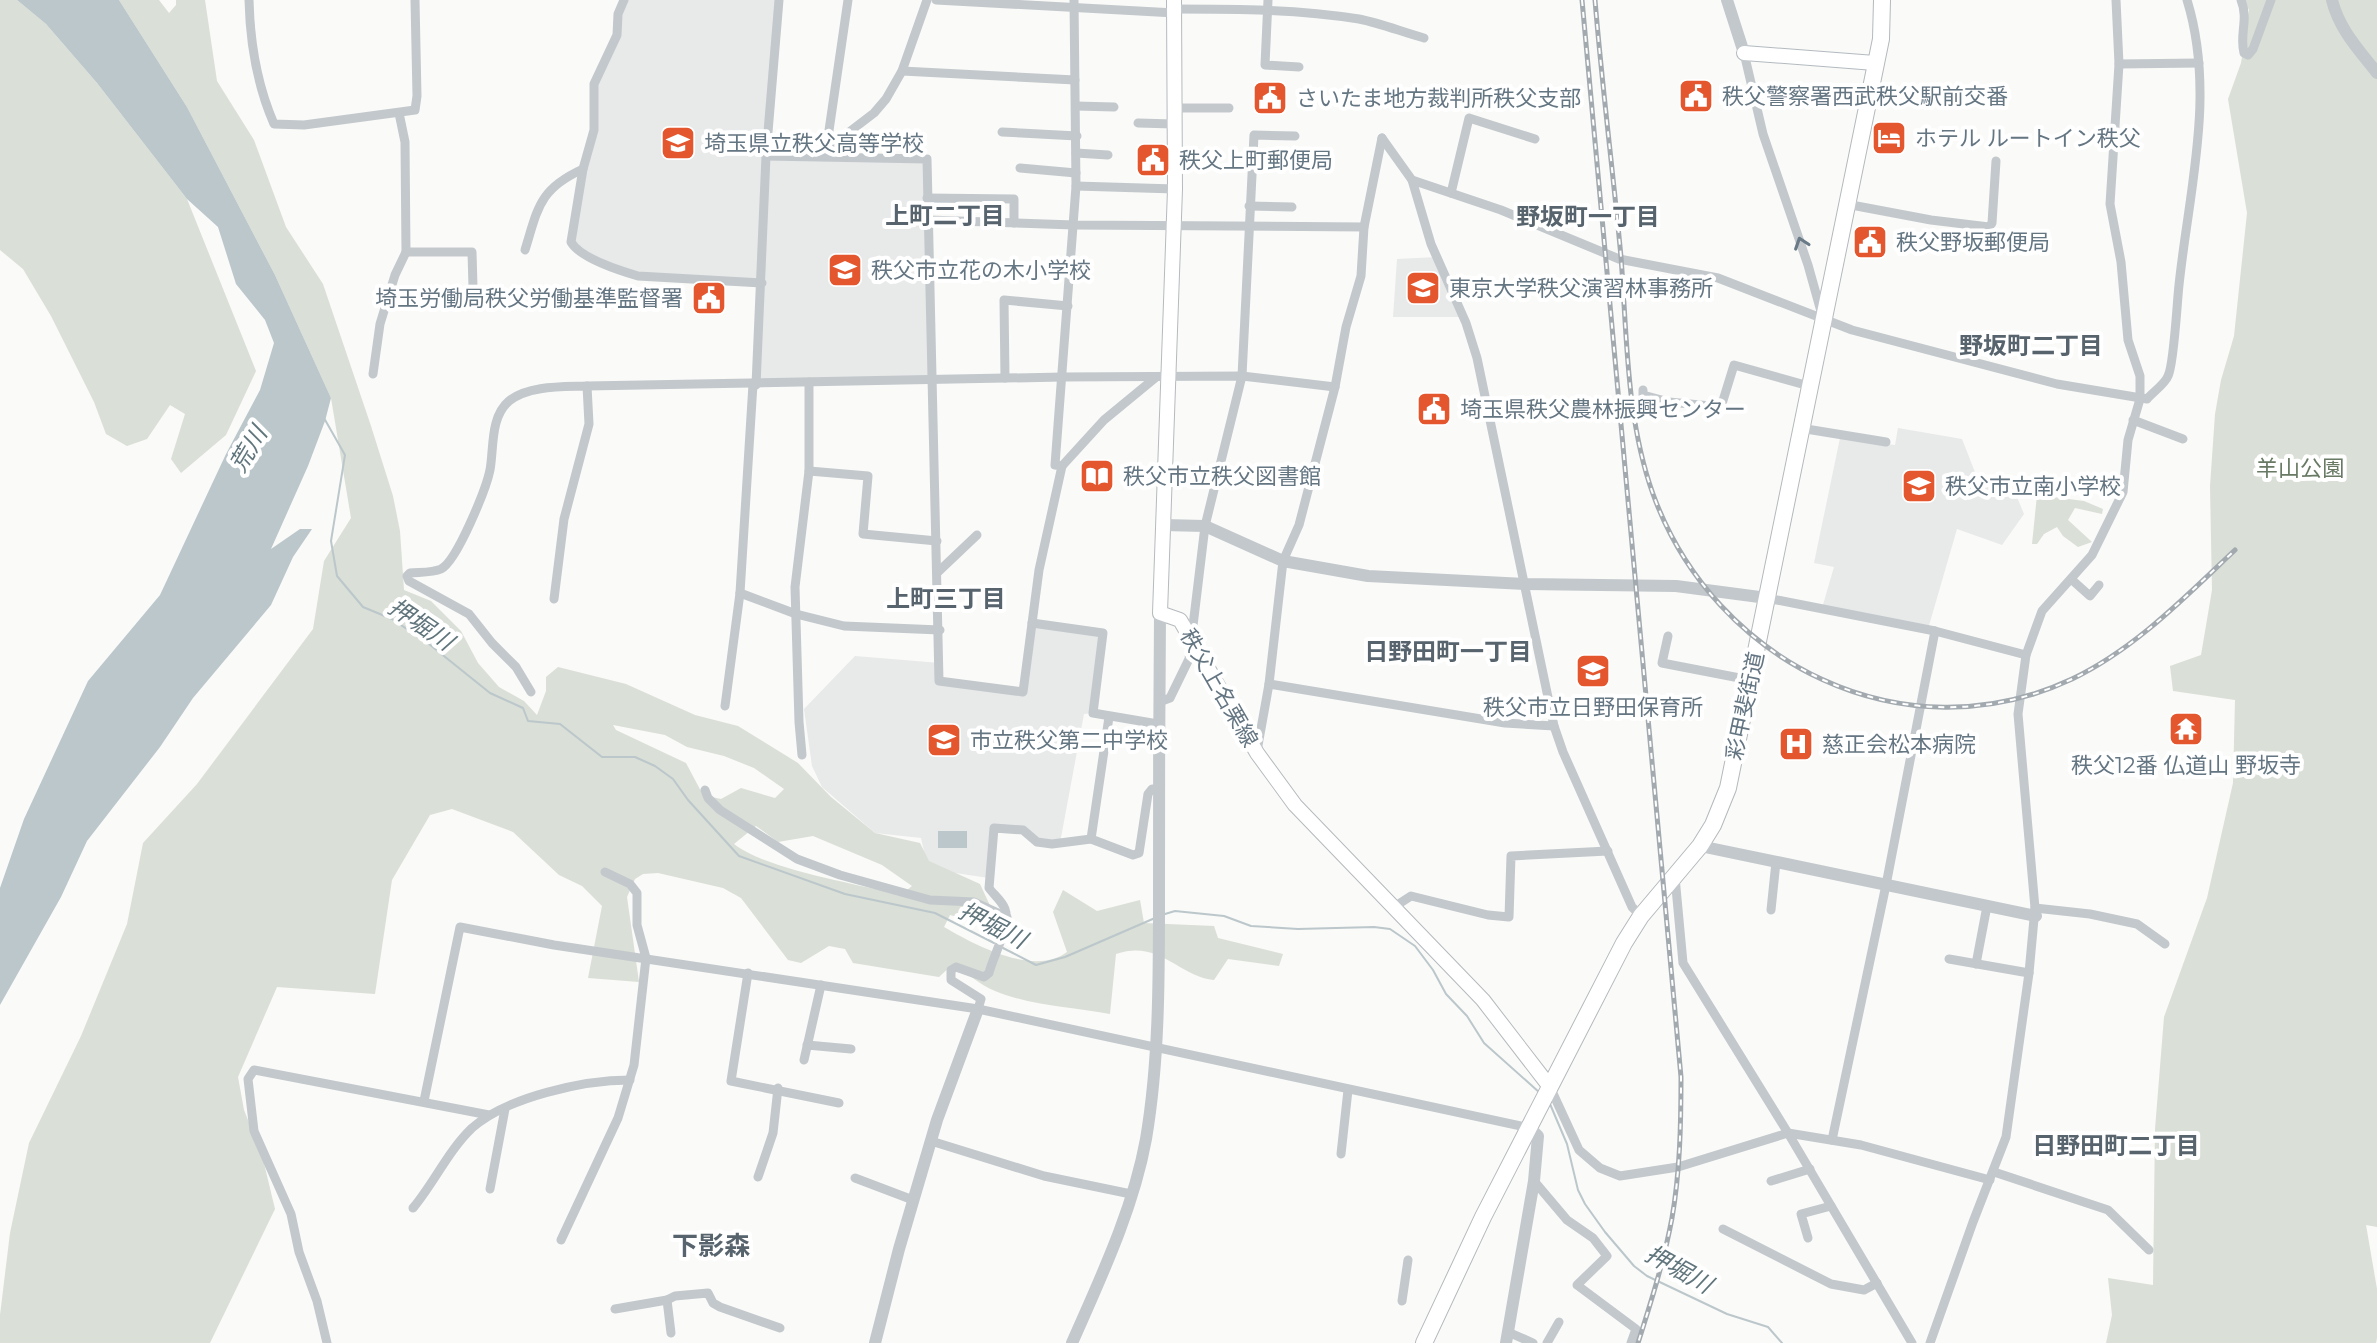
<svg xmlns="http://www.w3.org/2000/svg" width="2377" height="1343" viewBox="0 0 2377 1343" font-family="Montserrat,'Noto Sans JP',sans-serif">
<rect width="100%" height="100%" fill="#fafaf8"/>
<g fill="#e8e9e9">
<path d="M624 0H779L766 155 927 159 930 380 756 385 760 283 621 272 571 242 594 130V84L614 41Z"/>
<path d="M1437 257 1463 317H1393L1397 259Z"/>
<path d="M1898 428 1962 439 1978 480 2014 490 2024 514 2002 545 1957 529 1928 629 1822 608 1834 567 1814 563 1840 438 1895 445Z"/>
<path d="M1032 623 1103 633 1093 713 1084 714 1060 843 1034 840 1023 830 994 828 989 878 928 869 921 838 875 833 822 787 812 766 804 709 855 656 940 663 939 681 1022 692Z"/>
</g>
<g fill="#dadfd7" fill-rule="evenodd">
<path d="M0 0H17L46 24 97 83 187 199 256 371 226 435 181 473 171 459 185 414 170 405 147 439 127 446 106 434 94 402 51 316 23 269 0 250Z"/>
<path d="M119 0H159L169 13 176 5V0H205L217 81 254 140 286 227 323 284 371 426 393 496 400 531 404 590 431 601 461 631 478 663 499 687 524 701 537 715 546 691V677L558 667 626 684 695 715 738 726 798 763 831 797 875 833 920 843 929 861 980 884 993 912 996 927 950 915 944 927C975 945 1034 977 1067 952L1053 912 1063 890 1097 911 1140 900 1144 923 1214 926 1218 938 1283 954 1279 966 1228 959 1214 980C1179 977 1160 939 1116 954L1110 1014C1071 1007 1032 1006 995 991 980 985 966 972 953 964L939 977 853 963 845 949 829 946 801 963 788 960 741 898 723 888 658 873 643 874 635 879 627 897 639 982 588 978 602 906 582 886 559 875 513 832 452 809 430 815 392 880 375 994 277 987 238 1077 244 1110 262 1155 275 1209 210 1343H0V1315L10 1233 29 1143 81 1036 127 924 143 843 197 784 313 629 324 561 351 518 331 398 275 275 187 107ZM613 725 665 735 687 747 724 756 754 768 784 789 775 798 741 788 721 799 703 795 686 763 616 730ZM756 826 778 842 813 836 882 865 912 886 901 895C858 884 767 870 734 844Z"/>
<path d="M2244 0H2377V1227L2366 1225 2377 1289V1338L2376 1343H2106L2112 1315 2108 1278 2153 1285 2155 1129 2164 1017 2207 898 2233 783 2235 700 2173 691 2170 666 2201 655 2212 590 2210 486 2215 414 2221 380 2234 336 2247 213 2228 99 2241 63 2247 25 2249 10Z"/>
<path d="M2037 495 2084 501 2103 509 2102 514 2075 508 2068 520 2092 542 2078 547 2063 536 2057 527 2044 534 2037 544H2032Z"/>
</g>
<g fill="#bbc7cb">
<path d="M17 0H119L187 107 275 275 331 398 325 421 308 466 271 549 300 529H312L293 557 271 605 193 698 160 747 87 841 61 897 0 1005V888L24 819 88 681 160 595 226 454 260 390 274 343 265 320 236 284 218 227 187 199 97 83 46 24Z"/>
<rect x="938" y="831" width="29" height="17"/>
</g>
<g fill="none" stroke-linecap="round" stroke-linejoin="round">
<g stroke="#bbc7cb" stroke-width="2">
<path d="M324 418 345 455 331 541 337 576 363 607 392 619 429 644 490 693 523 708 528 721 560 724 602 757H635L655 766 673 779 688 800 739 856 845 894 935 913 994 943"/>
<path d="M1165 914 1175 911 1224 916 1251 926 1298 929 1374 927 1390 929 1415 946 1433 970 1446 994 1467 1016 1484 1043 1540 1093"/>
<path d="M1003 948 1036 965 1065 957 1155 918"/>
<path d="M1550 1104 1567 1144 1578 1190 1585 1204 1605 1232 1634 1266 1647 1276 1727 1314 1768 1327 1782 1343"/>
</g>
<g stroke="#b3babf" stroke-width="16">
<path id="secondary" d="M1744 53 1875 63"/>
</g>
<g stroke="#b5babe" stroke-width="16">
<path id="primary" d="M1174 0 1175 189 1160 613 1180 620 1257 753 1295 805 1483 1000 1550 1087"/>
</g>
<g stroke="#b4b9bd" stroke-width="18">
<path id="trunk" d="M1424 1343 1483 1217 1624 943 1641 916 1700 846 1713 825 1728 788 1881 39 1882 0"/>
</g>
<g stroke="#c3c8cc" stroke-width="9">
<path d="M249 0C250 42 257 85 274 124L304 125 415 110 417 96 415 0"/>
<path d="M624 0 618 14 617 35 594 84V130L583 169 571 242C580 258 621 271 638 276L762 283"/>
<path d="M936 0 1175 13"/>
<path d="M1268 0 1265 65 1299 67"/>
<path d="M2241 0C2249 19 2239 35 2244 53L2248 55 2253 49 2271 0"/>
<path d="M1174 9C1236 9 1297 9 1359 19 1380 23 1402 32 1424 38"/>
<path d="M1744 53 1763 134 1808 265 1822 315"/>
<path d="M2119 64 2199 63"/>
<path d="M902 71 1075 80"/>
<path d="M1076 106 1114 107"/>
<path d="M1173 108H1229"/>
<path d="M1138 123 1174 124"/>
<path d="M1002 132 1077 136"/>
<path d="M1382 138 1412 180 1431 244 1466 323 1477 358 1554 726 1563 752 1632 907 1641 916"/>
<path d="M827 149 874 113 886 99 902 71 927 0"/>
<path d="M826 151 848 0"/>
<path d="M1076 153 1108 155"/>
<path d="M766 156 927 159 939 681 1023 692 1039 570 1062 466 1055 465 1076 186 1074 0"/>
<path d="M1020 168 1076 173"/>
<path d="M1412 180 1501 210 1619 259 1718 278 1852 330 2057 384 2147 399C2153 392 2165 384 2168 376 2174 365 2177 302 2179 285 2189 190 2216 94 2187 0"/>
<path d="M1076 186 1175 189"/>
<path d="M1451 193 1469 118 1535 139"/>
<path d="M927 198 1014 199V223"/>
<path d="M1846 204 1931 220 1989 227 1992 223 1996 161"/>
<path d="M1249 206 1292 207"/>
<path d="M928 220 1074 225 1364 227"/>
<path d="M525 250C538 208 539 189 583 169"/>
<path d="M406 252H472L473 287"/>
<path d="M373 374 380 324 395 275 406 252 405 142 399 113"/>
<path d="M1005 378 1004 300 1068 306"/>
<path d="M756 385 766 156 779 0"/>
<path d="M1643 390V395L1669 402 1721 407 1734 365 1809 386"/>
<path d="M2133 420 2183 439"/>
<path d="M1800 428 1886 442"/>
<path d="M1062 466 1104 420 1155 378"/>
<path d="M809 471 868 476 863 534 937 541"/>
<path d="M938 572 977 535"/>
<path d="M2071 579 2090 596 2099 585"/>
<path d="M740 593 796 614 844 626 940 630"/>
<path d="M1767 598 1935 631 2026 655"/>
<path d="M554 599 564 519 589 424 587 386"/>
<path d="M1032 623 1103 633 1093 713 1158 724"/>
<path d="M1668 636 1662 663 1750 680"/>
<path d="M1269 684 1505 723 1554 726"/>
<path d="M531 692 516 667 492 643 469 614 409 581 407 576 410 573C419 572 432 573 441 569 457 561 486 489 490 470 494 448 490 417 509 401 529 385 564 387 587 386L1063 377 1242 376 1335 387"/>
<path d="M1159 702 1170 698 1189 659 1205 526 1242 376 1254 135 1295 136"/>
<path d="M725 706 740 593 753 384"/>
<path d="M1257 751 1269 684 1283 561 1299 525 1335 387 1346 327 1361 276 1364 227 1382 138"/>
<path d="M802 755 799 722 795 587 809 471V382"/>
<path d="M705 790 708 798 720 810 797 859 840 875 930 900 974 902 1007 917"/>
<path d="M1091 839 1109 717"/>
<path d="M1675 877 1683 963 1788 1133 1912 1343"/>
<path d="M1394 907 1411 896 1488 915 1509 917 1511 856 1608 851"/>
<path d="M2035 908 2090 914 2137 924 2165 944"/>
<path d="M1771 910 1776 862"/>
<path d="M1949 959 2029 973"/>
<path d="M1976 964 1987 906"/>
<path d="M748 973 731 1081 839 1103"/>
<path d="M978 1009 981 999 951 980V970L956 967 984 977 989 973C993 956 1011 925 1005 909 1002 901 994 895 989 888L994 828 1023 830 1037 842 1052 844 1091 839 1133 855 1139 853 1148 794 1152 789H1159"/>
<path d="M807 1045 851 1049"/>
<path d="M804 1060 821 985"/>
<path d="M1550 1087 1579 1150 1600 1168 1620 1176 1678 1167 1788 1133 1861 1145 1990 1180"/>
<path d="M424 1101 460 927 554 945 978 1009 1530 1128"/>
<path d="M1832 1140 1886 885 1935 631"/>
<path d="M931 1141 1044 1176 1131 1194"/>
<path d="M1341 1154 1348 1090"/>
<path d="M1994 1172 2108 1210 2149 1250"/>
<path d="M758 1177 773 1133 778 1088"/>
<path d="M855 1178 913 1200"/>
<path d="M1534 1181 1567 1220 1593 1238 1607 1256 1577 1285 1636 1329 1631 1343"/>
<path d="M1771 1181 1810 1169"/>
<path d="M490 1189 505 1109"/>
<path d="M413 1208C434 1183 448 1151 472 1128 507 1097 584 1080 630 1080"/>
<path d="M1723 1229 1831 1284 1864 1290 1877 1283"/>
<path d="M1808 1238 1801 1214 1831 1206"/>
<path d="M561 1240 618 1118 634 1065 646 958 637 925V893L630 884 605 872"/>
<path d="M667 1300 671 1333"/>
<path d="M1402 1301 1408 1260"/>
<path d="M615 1309 667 1300 675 1296 708 1293 713 1303 720 1307 780 1328"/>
<path d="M1508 1332 1533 1343"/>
<path d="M327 1343 317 1301 299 1252 291 1214 254 1131 248 1079 254 1070 489 1115"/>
<path d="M1547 1343 1559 1322"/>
<path d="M1930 1343 1973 1222 2006 1137 2029 973 2035 908 2018 714 2026 655 2042 611 2092 555 2123 492 2128 440 2140 399V376L2128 340 2121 262 2110 204 2119 64 2116 0"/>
</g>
<g stroke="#c3c8cc" stroke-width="12">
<path d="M1727 0 1744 53"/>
<path d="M2332 0C2339 29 2359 50 2377 73"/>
<path d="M1163 525 1205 526 1283 561 1368 576 1525 584 1676 586 1767 598"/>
<path d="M1700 846 2036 916"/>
<path d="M875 1343 899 1249 937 1120 978 1009"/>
<path d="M1072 1343C1101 1277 1133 1210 1146 1139 1159 1062 1159 981 1159 903 1159 806 1159 710 1160 613"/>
<path d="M1506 1343 1534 1181 1538 1136 1530 1128"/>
</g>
<use href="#secondary" stroke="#fff" stroke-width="14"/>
<use href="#primary" stroke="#fff" stroke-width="14"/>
<use href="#trunk" stroke="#fff" stroke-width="16"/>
<g stroke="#a2aab0" stroke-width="5">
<g id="rail">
<path d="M1582 0 1681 1077C1681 1124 1680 1172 1672 1218 1664 1261 1651 1302 1638 1343"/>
<path d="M1595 0C1602 86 1613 171 1621 257 1627 335 1626 419 1653 494 1714 663 1904 758 2072 679 2135 649 2185 597 2235 550"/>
</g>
</g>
<use href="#rail" stroke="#fff" stroke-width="2" stroke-dasharray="6" stroke-linecap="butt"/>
</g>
<defs><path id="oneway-chevron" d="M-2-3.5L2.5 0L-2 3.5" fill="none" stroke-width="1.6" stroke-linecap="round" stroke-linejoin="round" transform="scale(2)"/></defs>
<use stroke="#6a7a87" href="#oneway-chevron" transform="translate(1801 243) rotate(-109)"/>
<defs>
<g id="civic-square" transform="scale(1.8)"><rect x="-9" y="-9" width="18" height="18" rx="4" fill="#e4572e" stroke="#fff"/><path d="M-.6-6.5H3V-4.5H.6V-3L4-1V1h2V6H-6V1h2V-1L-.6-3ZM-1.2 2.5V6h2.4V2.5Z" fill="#fff"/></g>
<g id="hotel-square" transform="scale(1.8)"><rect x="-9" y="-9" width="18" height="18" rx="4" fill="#e4572e" stroke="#fff"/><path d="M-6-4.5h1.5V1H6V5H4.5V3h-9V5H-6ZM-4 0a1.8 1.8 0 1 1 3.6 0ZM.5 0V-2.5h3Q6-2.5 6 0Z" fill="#fff"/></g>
<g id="school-square" transform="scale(1.8)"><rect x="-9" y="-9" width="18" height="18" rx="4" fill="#e4572e" stroke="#fff"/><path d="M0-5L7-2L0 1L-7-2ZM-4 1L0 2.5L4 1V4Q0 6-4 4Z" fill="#fff"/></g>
<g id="university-square" transform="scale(1.8)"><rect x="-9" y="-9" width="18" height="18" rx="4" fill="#e4572e" stroke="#fff"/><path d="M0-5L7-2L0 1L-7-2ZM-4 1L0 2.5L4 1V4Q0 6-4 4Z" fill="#fff"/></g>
<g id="library-square" transform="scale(1.8)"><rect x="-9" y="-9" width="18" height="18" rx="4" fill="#e4572e" stroke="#fff"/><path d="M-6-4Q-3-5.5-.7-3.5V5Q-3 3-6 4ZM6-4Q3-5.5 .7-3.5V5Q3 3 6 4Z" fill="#fff"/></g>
<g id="temple-square" transform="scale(1.8)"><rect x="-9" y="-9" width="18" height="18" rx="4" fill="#e4572e" stroke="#fff"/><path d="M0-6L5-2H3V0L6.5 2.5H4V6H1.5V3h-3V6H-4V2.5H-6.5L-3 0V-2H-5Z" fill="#fff"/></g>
<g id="hospital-square" transform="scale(1.8)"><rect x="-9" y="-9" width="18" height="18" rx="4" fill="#e4572e" stroke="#fff"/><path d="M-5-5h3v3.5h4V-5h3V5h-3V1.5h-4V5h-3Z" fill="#fff"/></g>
</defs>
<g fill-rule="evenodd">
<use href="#civic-square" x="1696" y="96"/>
<use href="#civic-square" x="1270" y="98"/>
<use href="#hotel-square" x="1889" y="138"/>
<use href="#school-square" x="678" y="143"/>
<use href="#civic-square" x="1153" y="160"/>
<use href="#civic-square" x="1870" y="242"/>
<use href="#school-square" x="845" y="270"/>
<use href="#university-square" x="1423" y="288"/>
<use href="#civic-square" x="709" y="298"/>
<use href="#civic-square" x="1434" y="409"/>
<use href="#library-square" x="1097" y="476"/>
<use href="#school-square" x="1919" y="486"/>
<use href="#school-square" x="1593" y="671"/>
<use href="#temple-square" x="2186" y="729"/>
<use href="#school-square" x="944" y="740"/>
<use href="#hospital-square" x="1796" y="744"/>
</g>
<g text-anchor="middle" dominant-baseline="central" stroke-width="8" stroke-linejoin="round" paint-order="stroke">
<g font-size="22" fill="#657683" stroke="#fff" text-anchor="start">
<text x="1722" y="96">秩父警察署西武秩父駅前交番</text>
<text x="1296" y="98">さいたま地方裁判所秩父支部</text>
<text x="1915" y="138">ホテル ルートイン秩父</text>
<text x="704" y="143">埼玉県立秩父高等学校</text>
<text x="1179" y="160">秩父上町郵便局</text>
<text x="1896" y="242">秩父野坂郵便局</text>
<text x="871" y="270">秩父市立花の木小学校</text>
<text x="1449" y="288">東京大学秩父演習林事務所</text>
<text x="683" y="298" text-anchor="end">埼玉労働局秩父労働基準監督署</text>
<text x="1460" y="409">埼玉県秩父農林振興センター</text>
<text x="1123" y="476">秩父市立秩父図書館</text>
<text x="1945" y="486">秩父市立南小学校</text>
<text x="1593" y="707" text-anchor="middle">秩父市立日野田保育所</text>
<text x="970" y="740">市立秩父第二中学校</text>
<text x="1822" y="744">慈正会松本病院</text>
<text x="2186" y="765" text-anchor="middle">秩父12番 仏道山 野坂寺</text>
</g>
<g font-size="22" fill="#687a64" stroke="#fff">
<text x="2300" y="468">羊山公園</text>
</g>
<g font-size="22" fill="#657683" stroke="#fff">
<text transform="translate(1219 688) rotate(60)">秩父上名栗線</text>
<text transform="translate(1745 706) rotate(-78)">彩甲斐街道</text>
</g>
<g font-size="24" font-weight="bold" fill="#57646e" stroke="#fff">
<text x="945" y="215">上町二丁目</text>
<text x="1588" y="216">野坂町一丁目</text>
<text x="2031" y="345">野坂町二丁目</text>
<text x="946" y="598">上町三丁目</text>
<text x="1448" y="651">日野田町一丁目</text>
<text x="2116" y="1145">日野田町二丁目</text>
</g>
<g font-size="24" font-style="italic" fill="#60757c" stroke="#fff">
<text transform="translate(248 449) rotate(-59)">荒川</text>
<text transform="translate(421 624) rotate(34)">押堀川</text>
<text transform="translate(993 925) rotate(27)">押堀川</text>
<text transform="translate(1679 1269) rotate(29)">押堀川</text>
</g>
<g font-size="26" font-weight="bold" fill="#57646e" stroke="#fff">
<text x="711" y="1246">下影森</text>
</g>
</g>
</svg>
